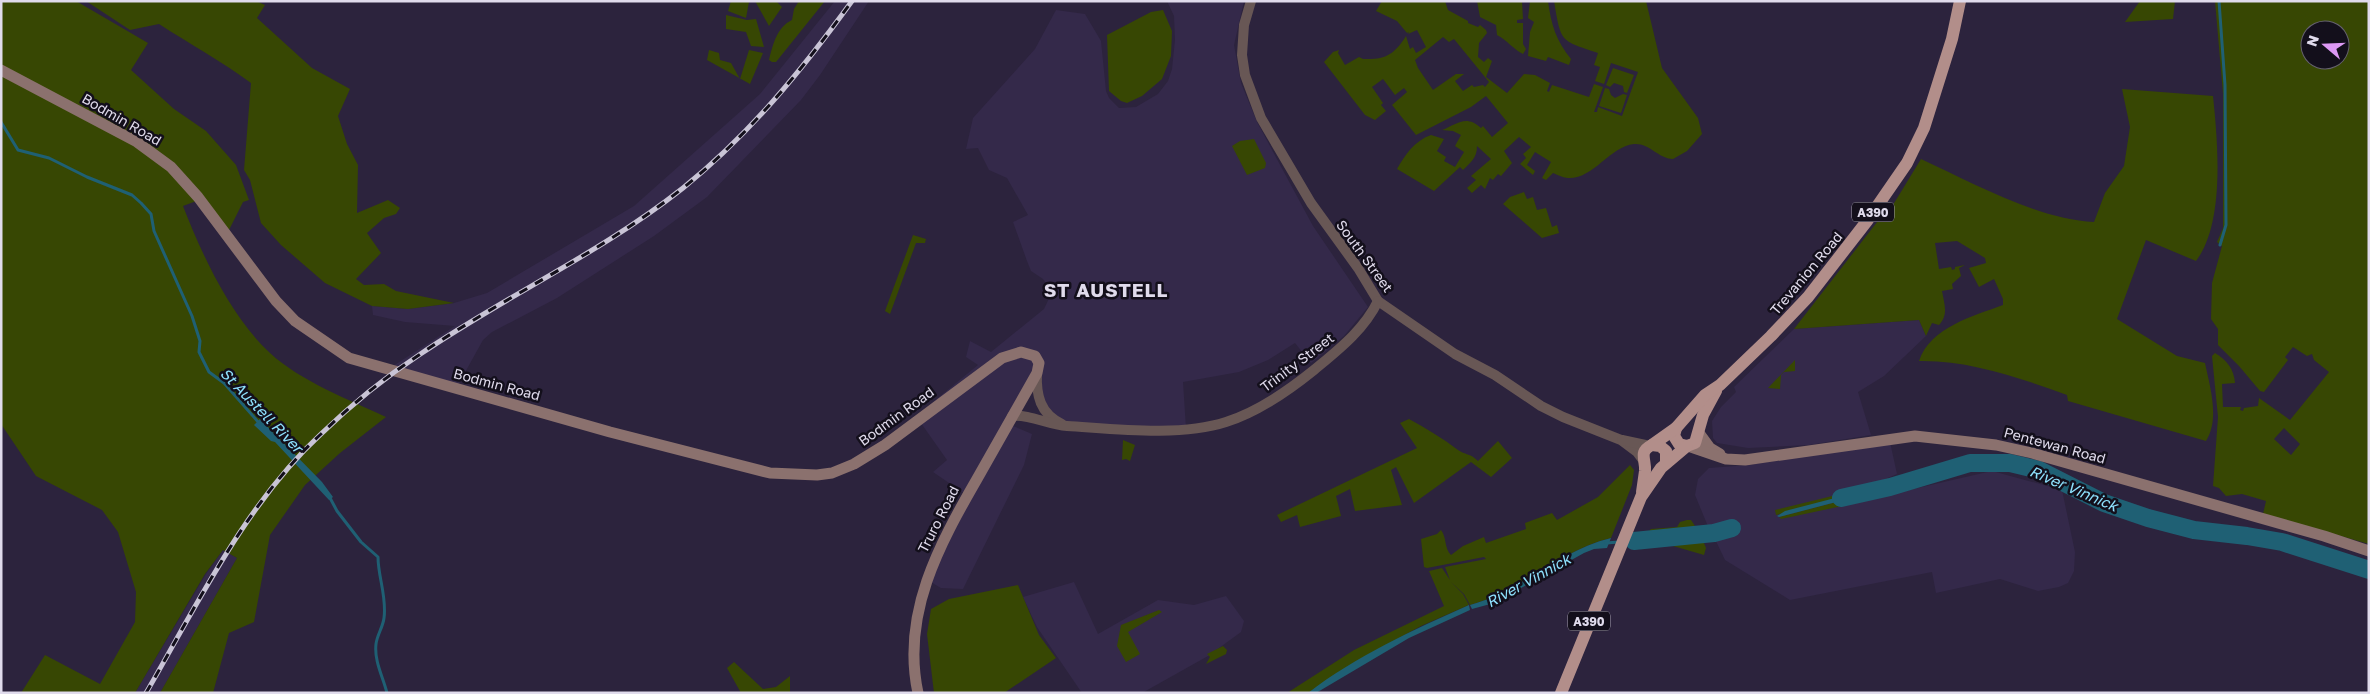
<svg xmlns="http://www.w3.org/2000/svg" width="2370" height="694" viewBox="0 0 2370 694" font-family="'Golos Text',sans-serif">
<rect width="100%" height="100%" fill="#2c233d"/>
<g fill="#34294a">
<path d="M835 1H869L820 75 801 100 707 197 654 236 557 298 492 332 483 340 458 385 393 366 455 326 405 322 373 315 372 306 408 309 454 303 487 293 634 206 760 94Z"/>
<path d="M1167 1H1244L1234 45 1241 83 1257 122 1313 226 1368 307 1344 336 1311 363 1295 343 1268 360 1239 372 1183 382 1186 428 1067 423 1052 415 1042 397 1041 377 1006 423 1032 434 1024 465 963 589 941 588 929 581 971 498 933 472 947 460 916 416 978 365 966 357 970 341 991 352 1044 309 1052 292 1043 279 1031 271 1027 261 1013 222 1028 215 1007 178 989 170 978 148 966 149 973 118 1035 49 1056 10 1085 14 1101 41 1106 91 1109 98 1119 108 1136 107 1158 94 1168 81 1172 69 1175 40 1174 16Z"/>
<path d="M1919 320 1926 336 1884 376 1858 392 1871 435 1809 445 1748 448 1717 443 1713 438 1712 421 1721 407 1736 392 1734 387 1794 329Z"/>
<path d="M1890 442 1897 474 1883 480 1887 495 1992 471 2062 490 2075 552 2074 571 2068 583 2059 587 2038 591 2000 579 1936 593 1932 572 1790 600 1725 560 1714 537 1712 536 1695 495 1698 479 1709 468 1749 465Z"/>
<path d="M223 550 237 558 160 693H135L206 574Z"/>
<path d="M1074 582 1098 634 1158 600 1194 605 1226 596 1244 621 1241 632 1208 656 1142 693H1082L1037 627 1023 597Z"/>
</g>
<g fill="#374703" fill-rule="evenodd">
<path d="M1 1H76L148 43 131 70 174 109 206 131 236 165 249 200 243 202 226 236 199 200 183 206C202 255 231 317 270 353 300 381 350 400 386 417L340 453 305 485 270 535 254 622 229 633 213 693H160L237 558 223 550 205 574 135 693H21L45 655 100 684 135 622 136 592 118 532 102 510 36 476 1 424Z"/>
<path d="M86 1H256L265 5 257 18 312 68 350 89 338 116 347 144 358 165 357 213 388 200 400 208 396 214 384 218 367 233 381 253 356 279 364 285 384 284 396 291 454 303 408 309 372 306 325 283 281 245 261 223 250 180 244 170 251 83C221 61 190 44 159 24L130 30Z"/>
<path d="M731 1 749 2 746 18 728 11Z"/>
<path d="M755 1H776L782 7 769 26Z"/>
<path d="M799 1H825L776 62H772L769 60C773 44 777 27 792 20L794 9Z"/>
<path d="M1382 1H1445L1448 10 1468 21V23L1478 27 1480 25 1486 30 1487 33 1479 43 1478 57 1484 62 1488 58 1492 61 1486 77 1507 93 1524 74 1535 75 1550 83 1547 91 1549 92 1552 85 1589 97 1594 84 1603 87 1594 112H1597L1598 107 1622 116 1638 72 1611 63 1604 84 1595 81 1600 67 1594 65 1598 53C1560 40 1561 43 1554 1H1646L1662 68 1698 118 1702 134 1687 151 1673 159C1657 158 1650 143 1634 144 1609 147 1594 179 1568 178 1564 178 1558 175 1553 173L1546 180 1542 178 1551 162 1535 152 1527 165 1535 171 1533 175 1520 164 1526 158 1523 154 1531 147 1519 137 1504 151 1512 163 1501 176 1498 174 1493 180 1490 178 1485 189 1481 185 1472 193 1467 188 1476 180 1471 176 1491 159 1477 146C1477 158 1471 162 1463 170L1460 167 1434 191 1397 169C1405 155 1414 141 1431 135L1444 139 1437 151 1446 157 1444 161 1455 167 1464 152 1455 146 1461 135 1453 131 1442 130C1457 124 1466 114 1481 128L1483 126 1492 137 1508 123 1486 96 1471 107 1416 135 1392 105 1407 92 1404 88 1395 95 1383 79 1372 87 1383 103 1381 105 1386 111 1375 120 1365 115 1324 62 1333 52 1339 50 1338 53 1345 65 1359 57 1363 59C1385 60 1394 55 1406 36L1410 49 1413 47 1416 53 1426 47 1417 30 1408 34 1409 32 1407 33 1397 21 1376 11ZM1443 37 1449 42 1454 39 1489 82 1485 87 1483 85 1474 87 1472 85 1463 91 1455 81 1464 74H1456L1433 90 1418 68 1415 60Z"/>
<path d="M1477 1H1522L1523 19 1517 20V23H1523V44L1526 49 1523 54C1513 49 1508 41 1497 35L1496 25 1480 17Z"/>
<path d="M1530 1H1548C1551 24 1556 41 1571 59L1569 65 1548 57 1546 61 1528 56 1530 32 1534 22 1528 18Z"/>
<path d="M2140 1H2175L2173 19 2125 22Z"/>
<path d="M2215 1H2369V544L2263 514 2266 501 2242 494 2226 496 2219 488 2213 486 2218 417 2212 356 2215 353C2227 360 2234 369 2235 383L2222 384 2223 407H2241L2240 410 2243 411 2244 408 2258 406 2259 398 2290 420 2329 372 2314 360 2312 354 2307 356 2293 347 2285 357 2288 360 2264 392 2260 391 2239 366 2218 345V329L2211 319 2212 283 2222 246 2217 242 2223 228V94ZM2310 30H2340V60H2310ZM2284 428 2300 444 2291 455 2274 439Z"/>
<path d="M1163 10 1172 31 1171 56 1162 79 1142 96 1127 103 1121 101 1109 91 1107 35 1151 12Z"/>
<path d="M726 15 747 20 756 19 764 47 751 46 746 32 726 29Z"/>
<path d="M709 50 719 53 720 60 731 63 740 79 749 50 763 53 750 84 707 60Z"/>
<path d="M1613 68 1634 75 1627 93 1624 92 1623 86 1614 83 1610 87 1606 85Z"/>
<path d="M1605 88 1609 89 1611 95 1615 98 1623 94 1627 95 1621 113 1599 106Z"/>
<path d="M2122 89 2213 96C2218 143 2225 223 2196 261L2146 240 2117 319 2177 356 2205 363C2210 387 2220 419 2206 441L2068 401 2067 395C2020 378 1969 360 1919 361 1930 327 1974 316 2003 305V299L1994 279 1979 287 1969 268 1986 263 1985 258 1957 241 1935 243 1939 269 1951 267 1952 270 1955 269V267L1965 265 1959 268 1961 276 1952 284 1953 289 1942 291C1944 303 1949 315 1939 325L1932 323 1926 336 1919 320 1794 329 1881 217 1885 218 1921 159C1971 182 2039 220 2094 222L2105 193 2124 166 2130 127Z"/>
<path d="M1254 139 1266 163 1265 168 1247 175 1232 146 1240 141Z"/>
<path d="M1524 192 1527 199 1533 197 1537 210 1546 208 1552 227 1557 225 1559 233 1542 238 1503 204 1510 197Z"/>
<path d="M913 235 926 239 925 243H916L890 314 885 311Z"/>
<path d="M1795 360V371L1784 372 1781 375 1780 389 1768 388Z"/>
<path d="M1409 419C1426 428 1442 438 1458 450 1465 455 1470 453 1478 461L1498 441 1512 458 1491 477 1471 462 1414 503 1396 467 1391 470 1402 505 1355 511 1350 489 1336 496 1341 516 1300 527 1297 515 1281 522 1277 515 1417 448 1400 423Z"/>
<path d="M1123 440 1135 445 1130 461 1126 459 1122 460Z"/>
<path d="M1630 465 1634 470 1632 485 1611 538C1560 550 1520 592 1470 605L1464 594 1451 582 1463 594 1469 605 1421 626 1355 662 1308 693H1287L1354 650 1444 606 1429 571 1442 568 1450 580 1445 567 1486 559 1484 557 1427 568 1424 567 1421 539 1437 534 1441 530C1447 538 1444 548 1451 555L1463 546 1484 537 1486 543 1526 529 1525 523 1552 513 1557 520 1598 497Z"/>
<path d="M1861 489 1862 491 1776 515 1775 510Z"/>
<path d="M1863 495 1866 501 1781 519 1779 517Z"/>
<path d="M1687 520H1691L1699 532 1647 538V533L1651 529 1677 527 1680 522Z"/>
<path d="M1702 538 1706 548 1704 555 1673 546 1648 545V541Z"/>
<path d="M1018 585 1039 635 1056 658 1004 693H934L927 634 931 609 949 599Z"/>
<path d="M1159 610 1162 612 1128 632 1140 654 1126 662 1117 646 1121 625Z"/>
<path d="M1223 646 1227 650 1226 654 1206 664 1210 657 1207 654Z"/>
<path d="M734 662 763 689 776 687 790 676V693H741L727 668Z"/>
</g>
<g fill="#1f6074">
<path d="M260 419 322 482 333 497 329 500 275 442 271 441 254 425Z"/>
<path d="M1862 491 1863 495 1779 517 1777 516 1785 511Z"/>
<path d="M1699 532 1702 538 1648 541 1647 538Z"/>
<path d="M1611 538 1607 548 1594 549 1584 553 1494 603 1472 609 1470 605C1520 592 1560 550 1611 538Z"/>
<path d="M1469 605 1470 610 1409 638 1316 693H1308C1356 656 1413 630 1469 605Z"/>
</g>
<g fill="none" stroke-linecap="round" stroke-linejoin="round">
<g stroke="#1f6074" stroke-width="3">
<path d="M2219 1 2225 85 2226 225 2220 245"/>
<path d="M1 122 18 150 49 158 87 177 132 195 141 203 151 214 154 231 192 316 200 341 199 352 209 372 224 383 259 423"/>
<path d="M329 496 337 511 361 542 378 557C378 577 387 597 384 618 383 627 377 635 376 644 374 661 383 677 387 693"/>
<path d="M1626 542 1634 541"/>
<path d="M1606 543 1619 542"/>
</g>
<g stroke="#1f6074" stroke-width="18">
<path d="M1841 498 1890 487 1970 463H2010L2039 470 2104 503 2148 518 2194 530 2247 536 2282 542 2369 570"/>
<path d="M1634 541 1714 533 1732 528"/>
</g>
<g stroke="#685755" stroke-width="10">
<path d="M1251 1 1244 25 1242 55 1245 75 1261 118 1311 203 1358 268 1378 301 1455 354 1495 375 1541 406 1563 417 1621 440 1637 452 1643 460"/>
<path d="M1037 373C1036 395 1040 414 1062 424"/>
<path d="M1012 416C1030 414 1048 425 1067 426 1115 429 1180 437 1226 422 1258 412 1288 391 1314 370 1338 350 1364 330 1378 301"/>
<path d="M1622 440 1650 446"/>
</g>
<g stroke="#8b716e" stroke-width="11">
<path d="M1 70 137 142 171 167 198 197 276 301 295 321 349 358 610 432 770 473 817 475 832 473 854 464 885 445 1002 358 1021 352 1035 356 1039 363 1037 373C1017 408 997 443 977 479 939 545 901 614 918 693"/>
<path d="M1699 433 1710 448 1720 454"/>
<path d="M1688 446 1726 459 1745 460 1915 436 1996 445 2032 453 2324 536 2369 551"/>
</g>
<g stroke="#b28e8a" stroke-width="12">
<path d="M1676 428 1674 436 1679 444 1687 446 1695 443 1703 415 1716 391"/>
<path d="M1652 445 1676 428 1705 395 1720 385 1771 336 1808 297 1867 221 1907 163 1924 128 1952 39 1960 1"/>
<path d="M1642 492C1643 485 1644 478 1645 471 1646 459 1638 452 1652 445L1660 446 1666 451V463"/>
<path d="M1561 693 1641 497 1661 468 1687 446"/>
</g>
<g stroke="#c9c4d6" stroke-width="5">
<path id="rail" d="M146 693C197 605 246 503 321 434 351 405 384 378 419 355 505 296 601 253 683 188 750 134 802 70 852 1"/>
</g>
<use href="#rail" stroke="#130f1b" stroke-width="3" stroke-dasharray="9" stroke-linecap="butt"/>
</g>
<g text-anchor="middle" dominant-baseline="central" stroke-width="5" stroke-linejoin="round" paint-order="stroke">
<g fill="#130f1b" stroke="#a29ead" stroke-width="1">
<rect x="1852" y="202.5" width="42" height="19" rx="4"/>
<rect x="1568" y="611.5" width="42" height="19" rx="4"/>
</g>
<g font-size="12" font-weight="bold" fill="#e0dbec">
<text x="1873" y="212">A390</text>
<text x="1589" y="621">A390</text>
</g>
<g font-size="14" fill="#e0dbec" stroke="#130f1b">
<text transform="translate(122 119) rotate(30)">Bodmin Road</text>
<text transform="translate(1365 256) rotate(54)">South Street</text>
<text transform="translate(1806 273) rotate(-50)">Trevanion Road</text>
<text transform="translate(1297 362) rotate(-37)">Trinity Street</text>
<text transform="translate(497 384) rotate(15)">Bodmin Road</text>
<text transform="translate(896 416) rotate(-36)">Bodmin Road</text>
<text transform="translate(2055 445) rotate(15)">Pentewan Road</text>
<text transform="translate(938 519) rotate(-63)">Truro Road</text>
</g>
<g font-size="15" font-style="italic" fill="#8ee1fd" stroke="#130f1b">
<text transform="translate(262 410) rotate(46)">St Austell River</text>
<text transform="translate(2074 488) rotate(23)">River Vinnick</text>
<text transform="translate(1528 580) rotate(-29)">River Vinnick</text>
</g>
<g font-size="19" font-weight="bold" letter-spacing="1" fill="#e0dbec" stroke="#130f1b">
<text x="1106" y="289">ST AUSTELL</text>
</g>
</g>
<rect width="2370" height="694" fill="none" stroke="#e0dbec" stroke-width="5"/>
<g transform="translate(2325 45) rotate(289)"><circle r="24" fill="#130f1b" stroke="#65616f"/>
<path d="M0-4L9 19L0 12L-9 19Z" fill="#dd99f4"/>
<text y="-8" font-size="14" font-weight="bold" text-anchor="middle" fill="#e0dbec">N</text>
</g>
</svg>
